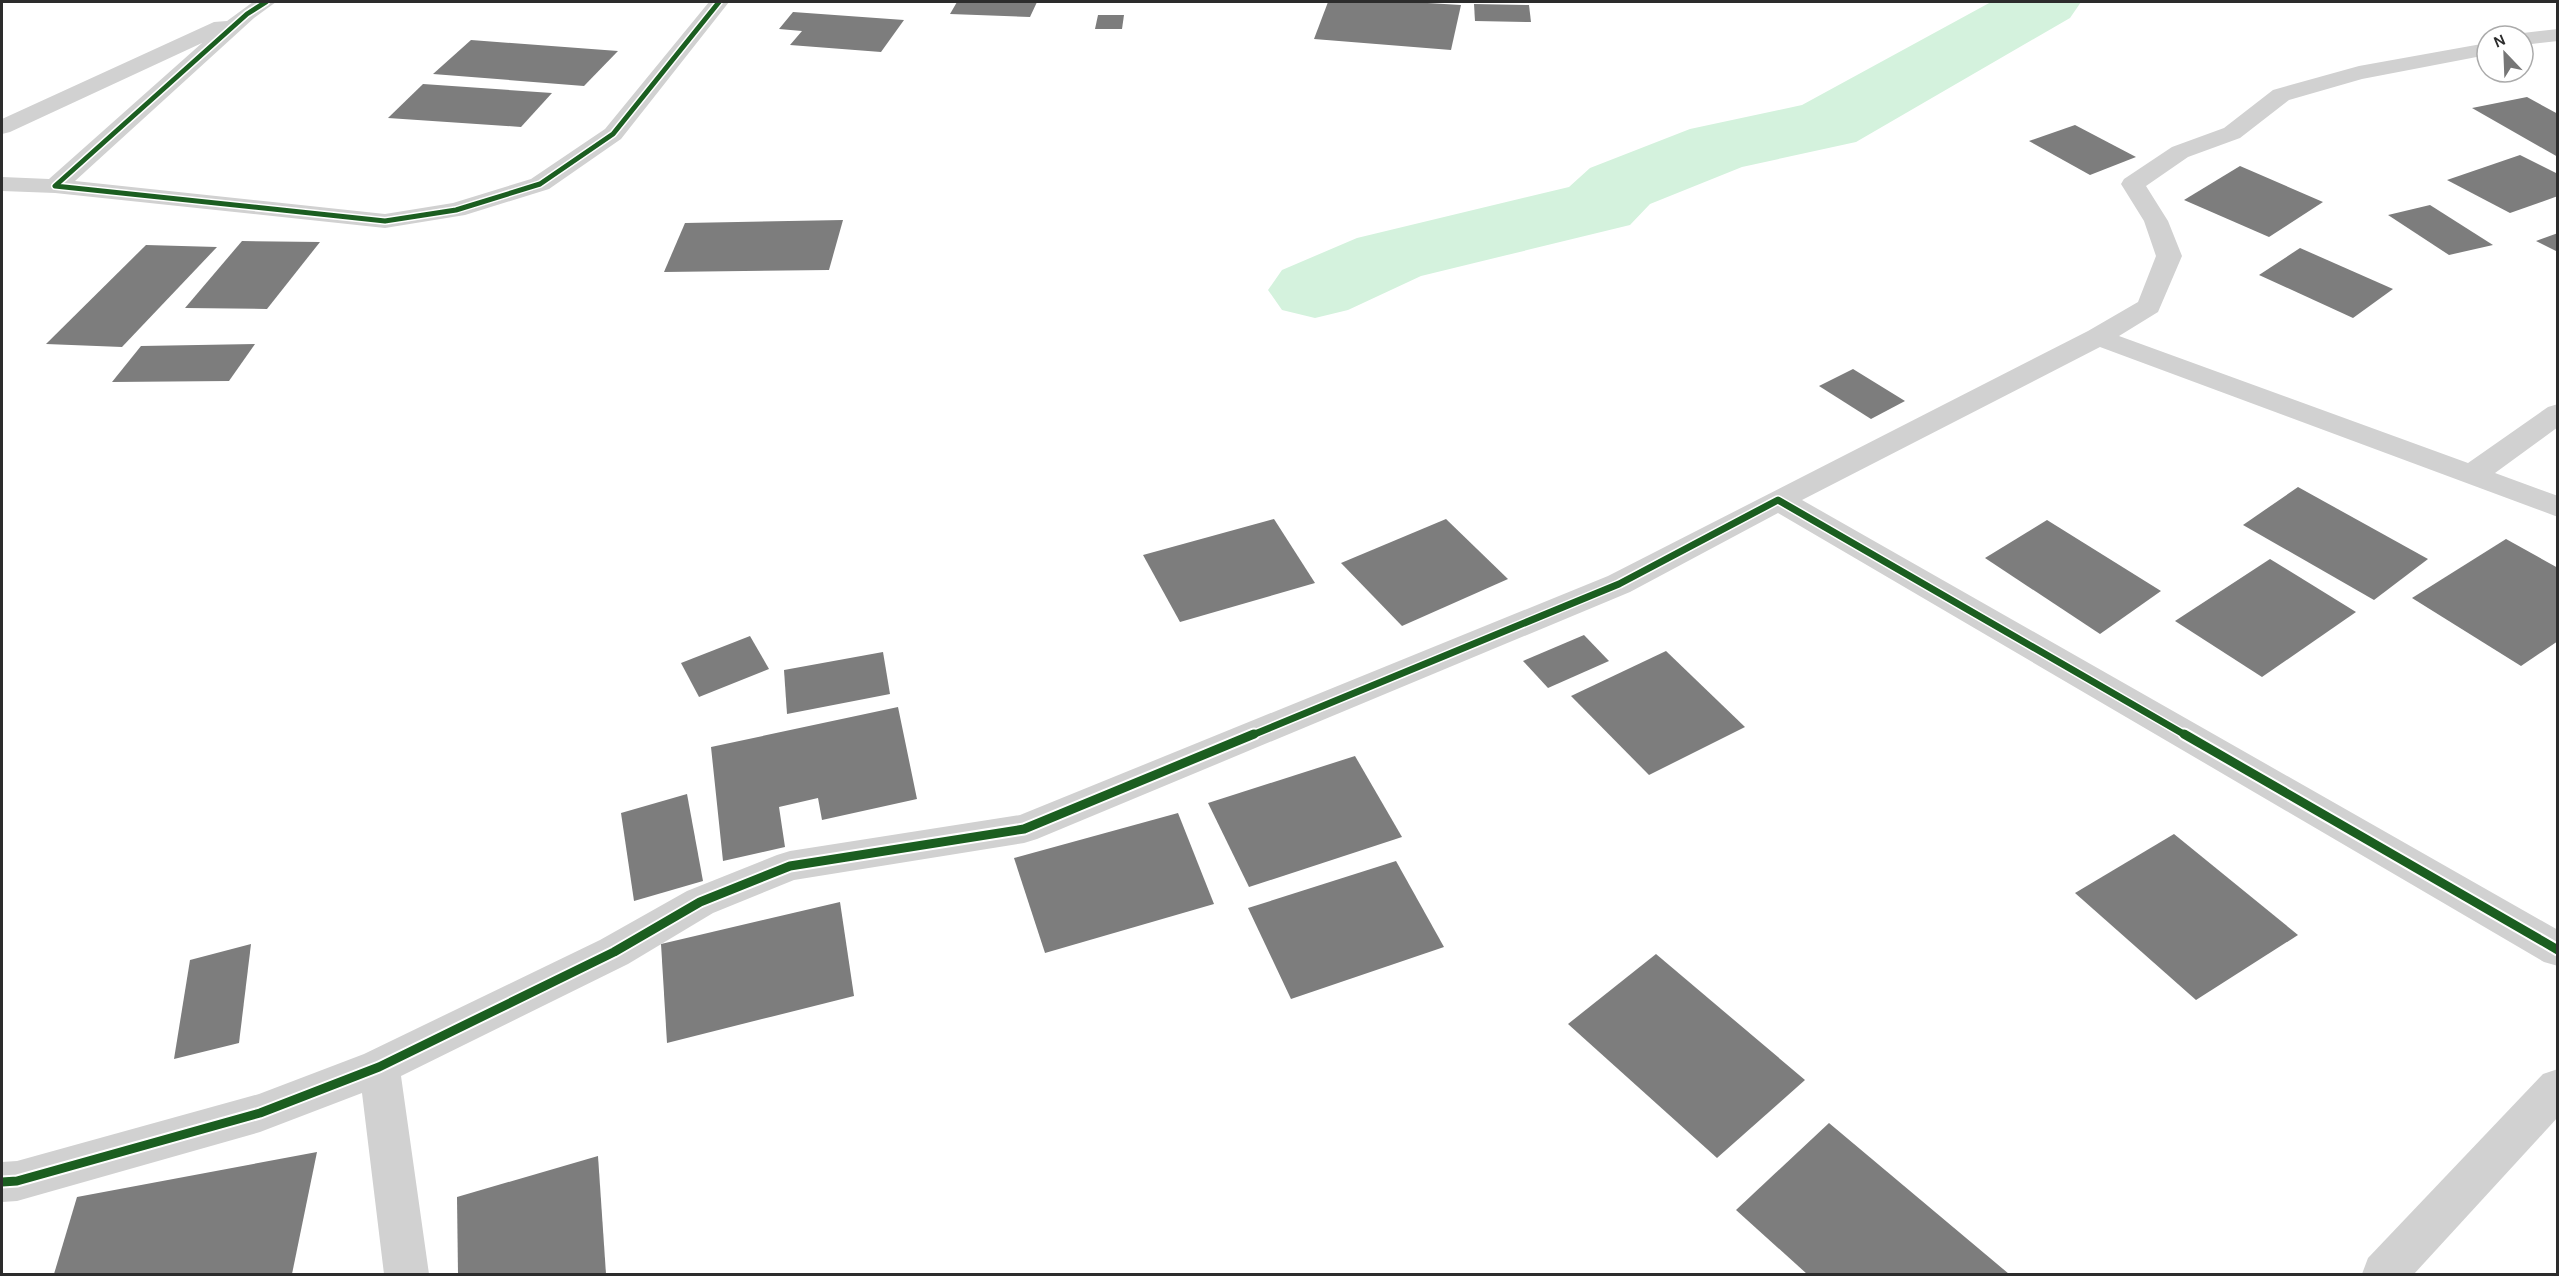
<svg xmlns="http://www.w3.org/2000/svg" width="2559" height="1276" viewBox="0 0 2559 1276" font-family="Karla,sans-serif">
<rect width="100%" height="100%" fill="#fff"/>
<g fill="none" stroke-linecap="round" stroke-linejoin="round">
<path fill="#d4f2dd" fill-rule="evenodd" d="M1991 2H2081L2070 18 1856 142 1742 167 1650 204 1630 225 1421 276 1348 310 1315 318 1282 310 1268 290 1282 270 1357 238 1569 187 1590 168 1690 129 1802 105Z"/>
</g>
<g fill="#7d7d7d">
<path d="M957 2H1037L1030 17 950 14Z"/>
<path d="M1328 2H1411L1461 5 1451 50 1314 39Z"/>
<path d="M1474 4 1529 5 1531 22 1475 21Z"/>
<path d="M793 12 904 20 881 52 790 45 802 31 779 29Z"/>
<path d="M1098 15H1124L1122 29H1095Z"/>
<path d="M471 40 618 51 584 86 433 74Z"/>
<path d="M423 84 552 93 521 127 388 118Z"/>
<path d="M2527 97 2558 114V157L2472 108Z"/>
<path d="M2075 125 2136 157 2090 175 2029 141Z"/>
<path d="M2520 155 2558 174V196L2510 213 2447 180Z"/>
<path d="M2240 166 2323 202 2269 237 2184 200Z"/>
<path d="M2430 205 2493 245 2449 255 2388 215Z"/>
<path d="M843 220 829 270 664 272 685 223Z"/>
<path d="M2558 233V252L2536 241Z"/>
<path d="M242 241 320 242 267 309 185 308Z"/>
<path d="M146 245 217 247 122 347 46 344Z"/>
<path d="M2300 248 2393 289 2353 318 2259 275Z"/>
<path d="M255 344 229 381 112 382 141 346Z"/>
<path d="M1853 369 1905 401 1871 419 1819 386Z"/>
<path d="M2298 487 2428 559 2374 600 2243 525Z"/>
<path d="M1274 519 1315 583 1180 622 1143 555Z"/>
<path d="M1446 519 1508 579 1402 626 1341 563Z"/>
<path d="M2047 520 2161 591 2100 634 1985 558Z"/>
<path d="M2506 539 2558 568V641L2521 666 2412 598Z"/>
<path d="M2270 559 2356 612 2262 677 2175 621Z"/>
<path d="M1584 635 1609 661 1548 688 1523 661Z"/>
<path d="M750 636 769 669 699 697 681 663Z"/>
<path d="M1666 651 1745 727 1649 775 1571 696Z"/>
<path d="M883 652 890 694 787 714 784 670Z"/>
<path d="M898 707 917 799 822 820 818 798 779 807 785 847 723 861 711 747Z"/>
<path d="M1355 756 1402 837 1249 887 1208 803Z"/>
<path d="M687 794 703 881 634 901 621 813Z"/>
<path d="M1178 813 1214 904 1045 953 1014 858Z"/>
<path d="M2174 834 2298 935 2196 1000 2075 893Z"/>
<path d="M1396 861 1444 947 1291 999 1248 908Z"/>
<path d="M840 902 854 996 667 1043 661 944Z"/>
<path d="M251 944 239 1043 174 1059 190 960Z"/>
<path d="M1656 954 1805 1080 1717 1158 1568 1024Z"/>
<path d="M1829 1123 2009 1274H1807L1736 1210Z"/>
<path d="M317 1152 292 1274H54L77 1197Z"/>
<path d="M598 1156 606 1274H458L457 1197Z"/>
</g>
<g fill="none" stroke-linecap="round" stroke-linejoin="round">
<g fill="#d1d1d1" fill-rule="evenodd">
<path d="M253 2H276L254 18 75 181 385 214 453 203 531 179 605 129 709 2H729L621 139 549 189 465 215 385 228 55 193 2 191V177L49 179 202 43 10 132 2 134V119L214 22 227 21Z"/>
<path d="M2558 29V41L2523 45V36H2514L2523 33Z"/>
<path d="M2487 43V55L2362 79 2289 100 2240 138 2188 157 2146 186 2168 221 2182 256 2158 312 2119 336 2468 463 2548 407 2558 404V427L2495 473 2558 496V517L2100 347 1802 500 2558 930V966L2544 962 1778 513 1630 592 1037 839 1024 843 794 880 713 913 628 964 401 1076 429 1274H384L362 1093 260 1132 17 1201 2 1202V1162L17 1161 259 1094 364 1054 600 940 687 891 777 855 790 851 1020 815 1608 576 2088 331 2138 302 2156 256 2144 221 2121 184 2124 179 2172 147 2224 128 2273 90 2359 66Z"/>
<path d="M2558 1069V1117L2414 1274H2362L2368 1258 2543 1074Z"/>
</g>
<g stroke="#fff" stroke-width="8">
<path id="cycleway-far2" d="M266 2 247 14 55 186 385 221 456 210 540 184 613 134 719 2"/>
</g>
<g stroke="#fff" stroke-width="10">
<path id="cycleway-far1" d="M1250 736 1619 584 1778 500 2187 736"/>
</g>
<g stroke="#fff" stroke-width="13">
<g id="cycleway">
<path d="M2184 734 2558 950"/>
<path d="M2 1182 17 1181 260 1113 379 1067 614 952 700 902 790 866 1024 829 1254 734"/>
</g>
</g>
<use href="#cycleway-far2" stroke="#1b5e20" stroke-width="5"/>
<use href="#cycleway-far1" stroke="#1b5e20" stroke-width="7"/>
<use href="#cycleway" stroke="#1b5e20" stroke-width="9"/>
</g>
<rect width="2559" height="1276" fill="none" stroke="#2c2c2c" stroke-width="6"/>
<g transform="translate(2505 54) rotate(337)"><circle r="28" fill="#ffffff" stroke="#ababab" stroke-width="1.5"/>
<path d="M0-4.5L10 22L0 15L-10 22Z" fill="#767676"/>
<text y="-9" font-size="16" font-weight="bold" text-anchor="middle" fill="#2c2c2c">N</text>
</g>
</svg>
